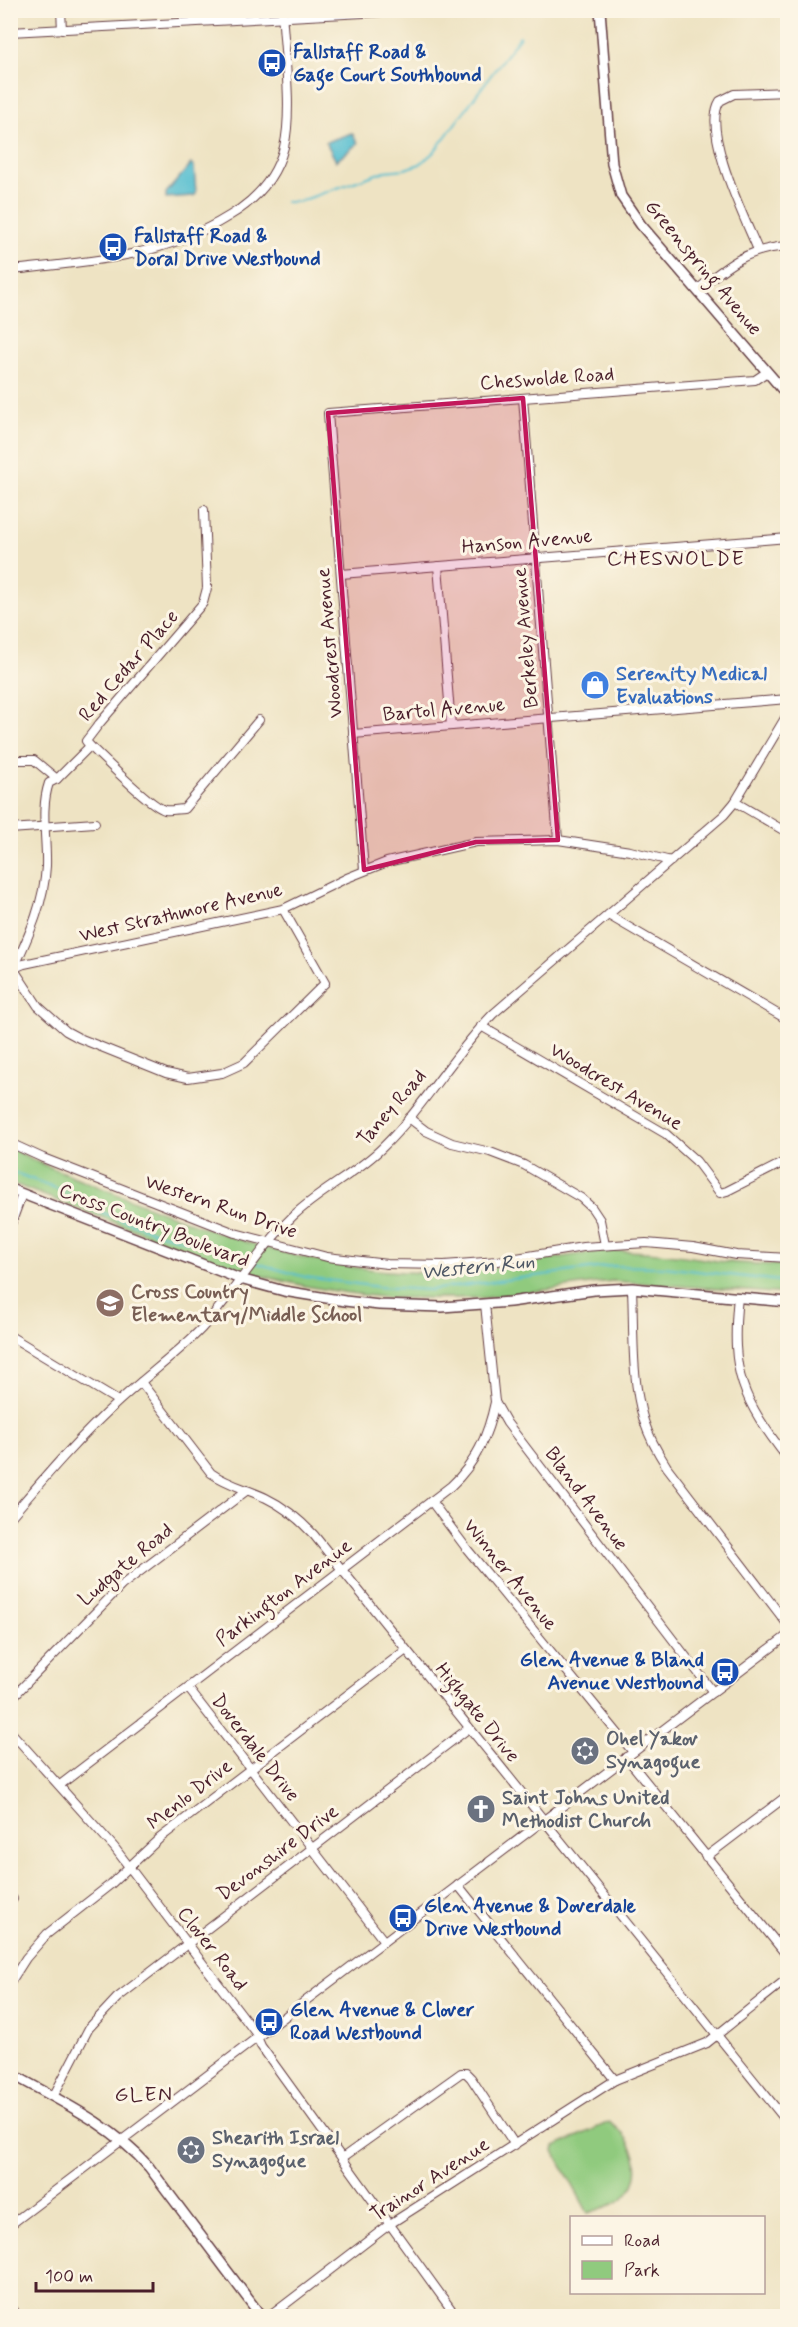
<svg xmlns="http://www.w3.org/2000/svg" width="798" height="2327" viewBox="0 0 798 2327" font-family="Mynerve,sans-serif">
<rect width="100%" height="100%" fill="#fcf5e5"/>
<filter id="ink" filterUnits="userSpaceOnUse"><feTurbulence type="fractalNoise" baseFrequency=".0167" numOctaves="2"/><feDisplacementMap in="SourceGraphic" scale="12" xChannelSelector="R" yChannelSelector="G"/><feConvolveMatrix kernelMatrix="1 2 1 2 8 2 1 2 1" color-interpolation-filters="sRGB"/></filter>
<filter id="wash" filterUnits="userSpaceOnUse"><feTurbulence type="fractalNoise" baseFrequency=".008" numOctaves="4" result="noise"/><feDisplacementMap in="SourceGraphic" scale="24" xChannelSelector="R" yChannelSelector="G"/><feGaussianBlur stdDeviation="1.35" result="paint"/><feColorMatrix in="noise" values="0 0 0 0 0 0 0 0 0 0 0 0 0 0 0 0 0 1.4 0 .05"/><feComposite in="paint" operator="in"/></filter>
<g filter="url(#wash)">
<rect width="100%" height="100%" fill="#eee3c3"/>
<g fill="#90ca7e" stroke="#6d7454" stroke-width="1.5">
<path d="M11 1148 37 1162C145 1204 252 1255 368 1269 409 1274 454 1273 495 1268 529 1264 563 1255 598 1252 636 1249 673 1254 711 1260 736 1264 762 1264 787 1265V1294L612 1281 485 1298H389L348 1293 305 1286 258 1275 213 1260 11 1183Z"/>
<path d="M609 2122C634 2137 649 2176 623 2198 614 2206 599 2209 588 2213L554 2151 555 2147Z"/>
</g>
<g fill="#54bed0" stroke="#4f6e7e" stroke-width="1.5">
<path d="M352 133 358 143 336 161 326 142Z"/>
<path d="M191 164 194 166 196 194 193 196 166 198V193Z"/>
</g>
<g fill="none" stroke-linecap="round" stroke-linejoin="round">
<g stroke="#54bed0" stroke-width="2">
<path d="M286 202H298L385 171 405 169 420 164 434 152 520 36"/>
<path d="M10 1171 61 1190 93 1209 157 1233 221 1249 251 1261"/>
<path d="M256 1263 305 1277 379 1287 429 1290 612 1266 664 1267 788 1282"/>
</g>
</g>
</g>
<g filter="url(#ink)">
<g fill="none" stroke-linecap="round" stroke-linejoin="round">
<g stroke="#633c42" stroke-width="10">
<g id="minor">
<path d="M61 10 62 30"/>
<path d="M10 32 420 10"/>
<path d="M758 250C745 219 701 130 720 101L734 94 788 92"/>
<path d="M10 270C87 262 162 258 229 216 256 200 276 178 284 147 293 111 284 49 282 10"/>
<path d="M697 290C728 265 746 249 788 246"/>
<path d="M523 398 558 840"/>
<path d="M438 566 451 726"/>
<path d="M341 574 788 538"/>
<path d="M353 734 788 699"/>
<path d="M90 746C103 758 151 807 165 810 171 811 178 809 184 809L259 720"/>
<path d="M10 760H34L57 779"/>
<path d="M735 802 788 833"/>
<path d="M10 829 95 823"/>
<path d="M364 870 328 413 755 380 767 372"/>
<path d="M608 915 788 1020"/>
<path d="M11 965 38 1006 66 1031 79 1038 166 1073 188 1078 222 1073 244 1063 325 983 283 909"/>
<path d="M14 968C29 935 44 904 46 866 47 839 40 809 49 783L57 779 90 746 86 741 99 724 203 603 207 588 204 510"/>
<path d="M10 970 24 964 283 909 347 878 387 862 476 842 558 840 630 851 671 861"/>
<path d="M481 1026 666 1134 696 1161 720 1193 727 1191 788 1160"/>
<path d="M409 1118 426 1131 452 1143 490 1152 524 1165 581 1198 592 1208 600 1220 605 1245"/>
<path d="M10 1143 43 1158 235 1233 327 1257 387 1264 444 1265 498 1261 583 1247 646 1243 693 1247 736 1255 788 1258"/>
<path d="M10 1227 22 1194"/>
<path d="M632 1288C634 1332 631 1379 644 1421 649 1437 658 1453 667 1467L788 1625"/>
<path d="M738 1297C730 1373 742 1399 788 1459"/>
<path d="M485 1304 495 1402 507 1423 713 1692"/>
<path d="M10 1336 118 1401"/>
<path d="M141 1382 211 1473C228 1485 247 1489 266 1498 285 1507 300 1520 314 1535L788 2123"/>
<path d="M431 1501 467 1549 633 1752"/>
<path d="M10 1518C45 1477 79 1437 119 1401 146 1376 176 1355 201 1329 234 1293 258 1250 293 1216 320 1190 356 1174 383 1147 424 1107 453 1055 493 1014L724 815 735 802 788 713"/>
<path d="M188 1688 384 1941"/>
<path d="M10 1700 122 1585 246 1491"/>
<path d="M10 1731 114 1847 255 2032 261 2046 456 2316"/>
<path d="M626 1757 788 1957"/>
<path d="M60 1785 451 1486C476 1463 488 1435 495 1402"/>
<path d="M706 1857 788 1795"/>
<path d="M458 1885 615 2080"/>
<path d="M10 1898 13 1899"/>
<path d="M10 1983 26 1958 47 1934 111 1884 160 1838 406 1650"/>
<path d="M53 2097 89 2028 117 1998 469 1728"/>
<path d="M342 2158 461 2073H466L471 2078 515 2145"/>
<path d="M10 2225 788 1635"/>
<path d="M10 2307 18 2316"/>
<path d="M270 2316 390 2224 615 2080 707 2043 788 1978"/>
</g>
</g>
<g stroke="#633c42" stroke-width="12">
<g id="major">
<path d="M600 10 612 164 621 196 641 225 788 396"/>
<path d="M10 1189 240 1279 284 1291 345 1301 379 1305 442 1307 510 1302 594 1290 632 1288 788 1302"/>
<path d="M10 2073C60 2101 111 2124 149 2167L261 2316"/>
</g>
</g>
<use href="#minor" stroke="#fff" stroke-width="8"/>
<use href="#major" stroke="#fff" stroke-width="9"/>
</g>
</g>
<path fill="#c2185b" fill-opacity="0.2" stroke="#c2185b" stroke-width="4.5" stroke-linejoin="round" d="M523 398 558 840 476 842 364 870 328 413Z"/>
<defs>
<g id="bus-disc" transform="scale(1.5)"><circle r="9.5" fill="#1a4fb4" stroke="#fcf5e5"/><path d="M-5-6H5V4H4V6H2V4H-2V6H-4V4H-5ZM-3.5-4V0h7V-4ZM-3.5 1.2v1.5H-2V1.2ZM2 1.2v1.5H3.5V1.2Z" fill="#fff"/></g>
<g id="shop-disc" transform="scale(1.5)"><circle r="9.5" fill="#3f7fe0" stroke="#fcf5e5"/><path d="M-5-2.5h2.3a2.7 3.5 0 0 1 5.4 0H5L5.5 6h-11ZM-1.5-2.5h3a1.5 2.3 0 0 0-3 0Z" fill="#fff"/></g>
<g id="school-disc" transform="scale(1.5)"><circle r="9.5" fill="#8d6e63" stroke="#fcf5e5"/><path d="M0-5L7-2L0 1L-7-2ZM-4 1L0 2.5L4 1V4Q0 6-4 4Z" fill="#fff"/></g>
<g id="synagogue-disc" transform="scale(1.5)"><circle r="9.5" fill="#6b7280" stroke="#fcf5e5"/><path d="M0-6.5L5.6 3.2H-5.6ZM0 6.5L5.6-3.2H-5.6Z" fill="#fff"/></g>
<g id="church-disc" transform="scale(1.5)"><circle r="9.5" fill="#6b7280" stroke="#fcf5e5"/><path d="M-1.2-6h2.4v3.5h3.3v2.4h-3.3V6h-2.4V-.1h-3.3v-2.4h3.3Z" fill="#fff"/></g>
</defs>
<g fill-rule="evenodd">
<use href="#bus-disc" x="272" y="63"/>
<use href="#bus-disc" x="113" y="247"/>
<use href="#shop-disc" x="595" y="685"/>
<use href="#school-disc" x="110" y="1303"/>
<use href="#bus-disc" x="725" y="1672"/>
<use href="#synagogue-disc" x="585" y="1751"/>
<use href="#church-disc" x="481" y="1809"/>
<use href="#bus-disc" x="403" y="1918"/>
<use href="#bus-disc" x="269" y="2022"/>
<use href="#synagogue-disc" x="191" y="2150"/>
</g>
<g text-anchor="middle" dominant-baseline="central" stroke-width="6" stroke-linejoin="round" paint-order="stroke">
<g font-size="20" font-weight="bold" fill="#164399" stroke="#fcf5e5" text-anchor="start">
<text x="293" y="52">Fallstaff Road &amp;<tspan x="293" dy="23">Gage Court Southbound</tspan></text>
<text x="134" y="236">Fallstaff Road &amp;<tspan x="134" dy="23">Doral Drive Westbound</tspan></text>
<text x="704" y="1660" text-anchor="end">Glen Avenue &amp; Bland<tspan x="704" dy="23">Avenue Westbound</tspan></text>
<text x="424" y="1906">Glen Avenue &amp; Doverdale<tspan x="424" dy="23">Drive Westbound</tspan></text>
<text x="290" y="2010">Glen Avenue &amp; Clover<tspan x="290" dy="23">Road Westbound</tspan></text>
</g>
<g font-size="20" fill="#4a1f2b" stroke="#fcf5e5">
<text transform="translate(703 268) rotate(50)">Greenspring Avenue</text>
<text transform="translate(547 379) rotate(-4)">Cheswolde Road</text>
<text transform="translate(527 542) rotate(-5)">Hanson Avenue</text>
<text transform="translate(526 638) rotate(-95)">Berkeley Avenue</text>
<text transform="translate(330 643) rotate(-95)">Woodcrest Avenue</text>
<text transform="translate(129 666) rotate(-49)">Red Cedar Place</text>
<text transform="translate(444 710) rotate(-5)">Bartol Avenue</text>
<text transform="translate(181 913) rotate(-13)">West Strathmore Avenue</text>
<text transform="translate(616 1087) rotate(31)">Woodcrest Avenue</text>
<text transform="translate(392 1108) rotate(-49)">Taney Road</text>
<text transform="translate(221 1207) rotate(19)">Western Run Drive</text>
<text transform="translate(154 1226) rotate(21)">Cross Country Boulevard</text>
<text transform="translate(586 1499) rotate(53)">Bland Avenue</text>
<text transform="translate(126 1565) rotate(-40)">Ludgate Road</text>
<text transform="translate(510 1575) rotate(51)">Winner Avenue</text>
<text transform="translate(284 1593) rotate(-37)">Parkington Avenue</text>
<text transform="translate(477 1713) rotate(51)">Highgate Drive</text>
<text transform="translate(255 1748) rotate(52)">Doverdale Drive</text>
<text transform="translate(190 1795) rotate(-38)">Menlo Drive</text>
<text transform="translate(278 1853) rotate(-37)">Devonshire Drive</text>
<text transform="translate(212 1949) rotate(52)">Clover Road</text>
<text transform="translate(430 2180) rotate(-33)">Trainor Avenue</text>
</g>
<g font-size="20" font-weight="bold" fill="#366cbe" stroke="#fcf5e5" text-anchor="start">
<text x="616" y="674">Serenity Medical<tspan x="616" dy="23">Evaluations</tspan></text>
</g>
<g font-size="20" font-weight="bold" fill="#785e54" stroke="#fcf5e5" text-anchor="start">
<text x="131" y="1292">Cross Country<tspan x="131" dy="23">Elementary/Middle School</tspan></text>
</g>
<g font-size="20" font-weight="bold" fill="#5b616d" stroke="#fcf5e5" text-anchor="start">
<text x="606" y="1739">Ohel Yakov<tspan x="606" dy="23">Synagogue</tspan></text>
<text x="502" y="1798">Saint Johns United<tspan x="502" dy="23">Methodist Church</tspan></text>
<text x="212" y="2138">Shearith Israel<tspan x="212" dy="23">Synagogue</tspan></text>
</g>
<g font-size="21" letter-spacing="1.5" fill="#4a1f2b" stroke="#fcf5e5">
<text x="676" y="559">CHESWOLDE</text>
<text x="144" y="2095">GLEN</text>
</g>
<g font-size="21" font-style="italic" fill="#4e5765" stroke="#fcf5e5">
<text transform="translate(478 1267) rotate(-6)">Western Run</text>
</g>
</g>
<rect width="798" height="2327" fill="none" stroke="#fcf5e5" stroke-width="36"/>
<rect x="570" y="2216" width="195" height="78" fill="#fcf5e5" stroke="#b59f9b" stroke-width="1.5"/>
<rect x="582" y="2236" width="30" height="9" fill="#ffffff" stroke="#b59f9b" stroke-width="1.5"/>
<text x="624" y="2246" font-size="18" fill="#4a1f2b">Road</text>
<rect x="582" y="2261" width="30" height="18" fill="#90ca7e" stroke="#b59f9b" stroke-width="1.5"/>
<text x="624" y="2276" font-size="18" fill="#4a1f2b">Park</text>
<path d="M36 2282v9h117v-9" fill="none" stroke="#4a1f2b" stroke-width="3"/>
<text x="45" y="2282" font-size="18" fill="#4a1f2b" stroke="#fcf5e5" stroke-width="4.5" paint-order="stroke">100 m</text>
</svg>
